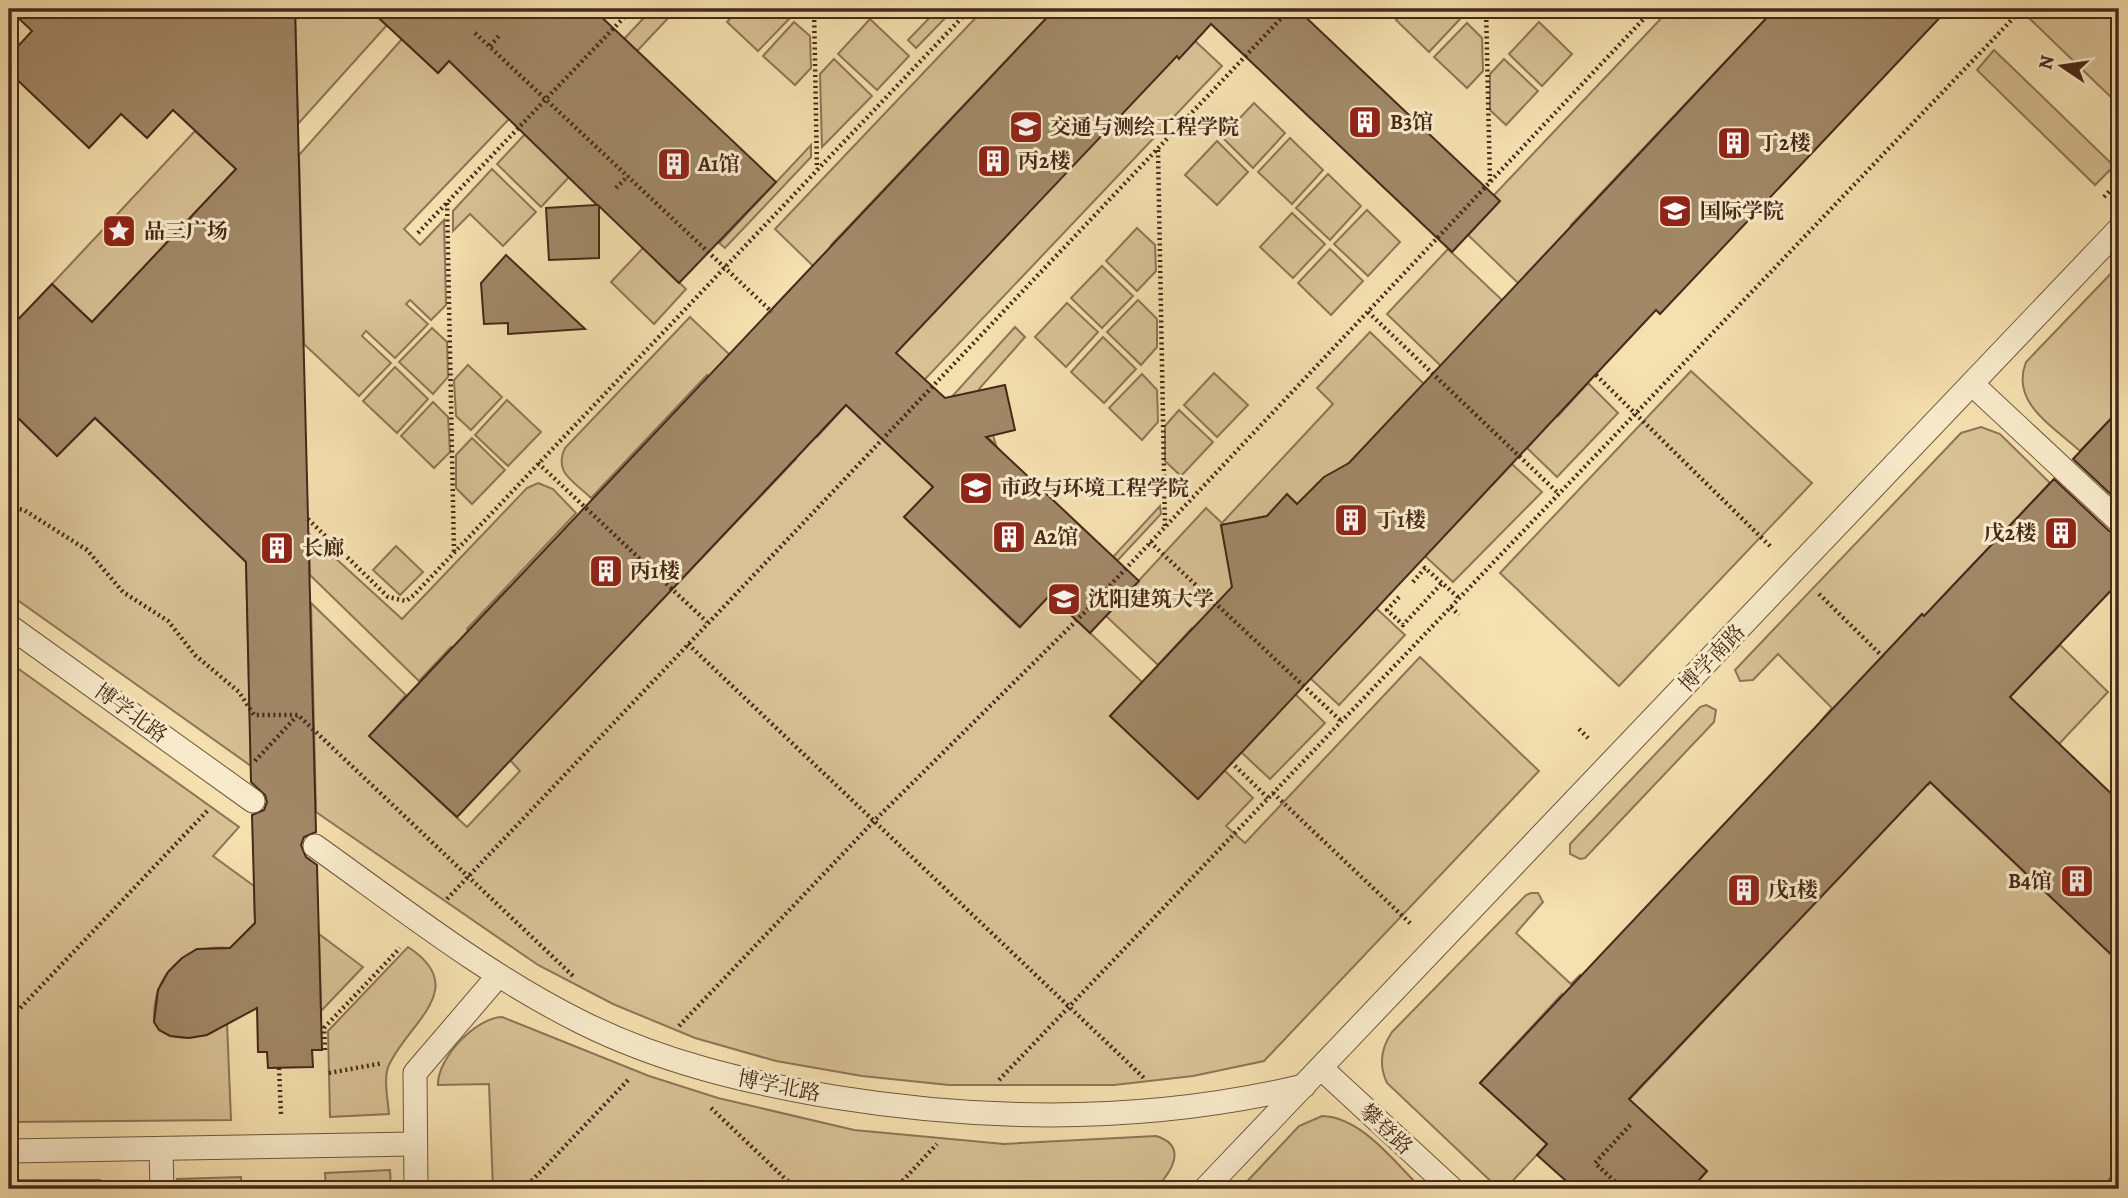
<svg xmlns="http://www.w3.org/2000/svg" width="2128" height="1198" viewBox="0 0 2128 1198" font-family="Alegreya,'Noto Serif SC',serif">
<rect width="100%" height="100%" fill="#f5e0af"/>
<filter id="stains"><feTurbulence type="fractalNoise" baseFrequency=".00286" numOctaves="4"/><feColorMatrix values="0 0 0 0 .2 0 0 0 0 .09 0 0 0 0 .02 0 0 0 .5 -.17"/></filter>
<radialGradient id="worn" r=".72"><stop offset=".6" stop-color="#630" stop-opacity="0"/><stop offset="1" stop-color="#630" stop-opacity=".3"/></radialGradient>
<g fill="#d7c195" stroke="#8f7456" stroke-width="2">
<path d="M295 9H369L387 25 298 124Z"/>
<path d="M652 9H666L672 14 637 51 624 39Z"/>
<path d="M739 9H781L790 18 758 51 727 22Z"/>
<path d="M938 9H954L916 48 908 40Z"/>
<path d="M984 9H1055L831 245 862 276 843 295 775 229Z"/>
<path d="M1407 9H1452L1461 18 1429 52 1396 20Z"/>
<path d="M1670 9H1775L1571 225 1609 262 1518 283 1468 235 1499 201 1494 195Z"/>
<path d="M2034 9H2119V105L2027 16Z"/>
<path d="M870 19 909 56 877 90 838 54Z"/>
<path d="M794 22 810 36 811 68 795 85 763 56Z"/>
<path d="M1539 22 1572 54 1542 86 1509 54Z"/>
<path d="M1467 23 1482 38 1483 71 1467 88 1434 57Z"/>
<path d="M1142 24 1179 58 1195 41 1222 66 892 414 882 294Z"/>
<path d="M402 39 438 73 466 43 510 118 404 229 420 245 444 220 446 305 431 320 410 300 406 304 428 324 395 358 366 331 362 336 391 363 359 396 304 344 299 155Z"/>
<path d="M1994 50 2114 166 2095 185 1977 70Z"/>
<path d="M834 59 872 96 822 147 820 74Z"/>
<path d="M1504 59 1538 91 1506 125 1490 110V74Z"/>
<path d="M1254 103 1285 133 1253 168 1222 137Z"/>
<path d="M195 131 236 169 92 322 52 284Z"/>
<path d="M526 133 570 176 541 207 497 164Z"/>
<path d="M1290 138 1323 170 1292 204 1258 172Z"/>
<path d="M1217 141 1248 172 1217 205 1185 175Z"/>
<path d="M811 145V157L725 248 719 243Z"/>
<path d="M492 169 536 212 503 246 470 214 453 231V211Z"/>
<path d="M1328 174 1361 206 1330 240 1296 208Z"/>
<path d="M1367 210 1400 242 1368 276 1334 244Z"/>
<path d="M1292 213 1325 244 1293 278 1260 247Z"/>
<path d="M1137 228 1155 245 1156 271 1137 291 1106 261Z"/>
<path d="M643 248 686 289 654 324 611 282Z"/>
<path d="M1330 249 1363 281 1331 315 1298 283Z"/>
<path d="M1448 249 1502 300 1441 366 1387 314Z"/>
<path d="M2119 265V410L2080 451C2053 426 2010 403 2026 362Z"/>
<path d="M1102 266 1133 296 1102 328 1071 298Z"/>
<path d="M1138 300 1157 319V347L1141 365 1107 332Z"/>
<path d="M1067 303 1098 332 1066 367 1035 337Z"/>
<path d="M690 317 730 355 743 409 707 375 591 498C574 481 553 473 565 448Z"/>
<path d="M1015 327 1025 337 979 389 996 445 948 401Z"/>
<path d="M432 328 447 342 448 377 433 394 399 362Z"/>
<path d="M1370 332 1424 384 1349 463 1317 484 1305 511 1287 495 1267 516 1221 525 1226 550 1271 541 1224 658 1192 628 1158 665 1106 616 1206 508 1222 523 1333 404 1317 388Z"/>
<path d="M1103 337 1136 369 1104 403 1071 372Z"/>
<path d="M468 365 502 397 471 430 456 416 454 380Z"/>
<path d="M395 367 428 399 397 433 363 401Z"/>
<path d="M1691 371 1812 483 1619 686 1500 573Z"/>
<path d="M1214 373 1248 405 1217 437 1184 405Z"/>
<path d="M1142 374 1157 390 1158 422 1142 440 1109 408Z"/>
<path d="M1588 383 1618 413 1557 477 1527 448 1538 436 1525 384 1558 416Z"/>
<path d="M507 400 541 432 508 466 475 435Z"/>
<path d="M433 402 448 417 450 452 434 468 401 436Z"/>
<path d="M781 402 817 437 846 405 933 487 905 518 1019 627 1050 595 1142 682 1110 716 1197 798 1224 770 1253 798 1226 826 1245 843 1420 657 1539 771 1264 1061 1193 1076 1114 1085H949L862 1076 776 1061 695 1038 613 1004 538 965 316 812 311 603 406 695 370 736 467 827 520 771 510 760 796 459 760 425Z"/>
<path d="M9 409 57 456 95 418 246 562 251 766 9 594Z"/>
<path d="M1179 410 1213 442 1181 476 1165 461V426Z"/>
<path d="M1981 427 2000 434 2050 483 1941 598 1957 646 1922 614 1840 703 1855 756 1820 722 1832 708 1778 654 1753 680 1740 681 1735 670 1961 433Z"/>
<path d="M472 438 505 470 472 504 456 488V455Z"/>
<path d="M1512 464 1542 492 1453 582 1425 556Z"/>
<path d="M538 483 553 489 576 513 467 629 503 663 487 680 451 647 419 681 310 575 309 534 402 619 527 488Z"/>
<path d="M1160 506 1161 514 1117 561 1113 557Z"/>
<path d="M396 546 423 572 400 595 373 570Z"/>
<path d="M1376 608 1405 635 1339 705 1310 678Z"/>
<path d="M2060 645 2108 692 2059 744 2022 708 1988 744 1992 647 2026 680Z"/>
<path d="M1260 660 1325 723 1270 779 1241 752Z"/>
<path d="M9 662 239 827 213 856 254 886 255 923 230 948C184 943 152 975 154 1022 173 1049 204 1036 227 1023L231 1120 9 1122Z"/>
<path d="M1706 705 1716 710 1714 722 1585 858 1580 859 1570 854V844L1700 707Z"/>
<path d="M1890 750 1928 785 1959 751 1942 794 2119 962V1169L2100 1189H1691L1707 1171 1629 1100 1907 806Z"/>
<path d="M1531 893H1538L1543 902 1516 933 1571 984 1580 975 1615 1008 1598 1027 1562 994 1480 1083 1547 1144 1505 1189H1499L1387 1083C1378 1064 1381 1048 1392 1032L1526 895Z"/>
<path d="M319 934 363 967 321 1011Z"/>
<path d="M408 947C471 988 409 1022 389 1065 383 1077 388 1101 389 1114L330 1117 328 1031Z"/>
<path d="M502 1017 649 1076 718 1098 854 1130 1004 1144 1156 1136C1189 1146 1171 1173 1155 1189H493L489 1084 438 1085C437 1059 475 1018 502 1017Z"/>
<path d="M1322 1116C1362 1117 1395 1163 1422 1189H1240L1299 1126Z"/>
<path d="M390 1170 391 1189H326L325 1173Z"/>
<path d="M241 1177V1189H178L177 1179Z"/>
<rect x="9" y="1180" width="91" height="9"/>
</g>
<g fill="#a18867" stroke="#472818" stroke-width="2">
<path d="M9 9H295L316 832 304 837 301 845 306 857 317 865 322 1050H312L313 1067 268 1068 267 1052H258L257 1008 207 1035 189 1038 170 1036 159 1030 154 1022 158 990 168 972 182 958 197 949 230 948 255 923 252 815 264 810 267 802 265 795 251 782 246 562 95 418 57 456 9 409V329L52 284 92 322 236 169 173 110 147 138 121 114 89 148 9 72V56L32 31Z"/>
<path d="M369 9H593L776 182 679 283 599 206V258L549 260 546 208 597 205 449 61 438 73Z"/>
<path d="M1055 9H1297L1500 201 1452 252 1211 24 1179 59 1177 56 896 353 945 398 1005 385 1015 430 986 437 1139 581 1090 633 1050 595 1020 627 904 517 933 487 846 405 457 817 369 736Z"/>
<path d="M1775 9H1948L1660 314 1656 310 1198 799 1110 716 1232 587 1221 525 1267 516 1287 494 1297 504 1324 477 1349 463Z"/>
<path d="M506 255 585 329 508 334V323L484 324 481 283Z"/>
<path d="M2119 410V502L2073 459Z"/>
<path d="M2054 479 2109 531 2119 535V582L2010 697 2119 801V962L1930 782 1629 1099 1707 1171 1691 1189H1575L1537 1155 1547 1144 1480 1083 1922 614 1924 616Z"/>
</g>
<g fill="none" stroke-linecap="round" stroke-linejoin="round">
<g stroke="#72563e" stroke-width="25">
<g id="service">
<path d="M1972 384 2119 521"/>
<path d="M9 626 253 801"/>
<path d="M315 846C402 908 485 974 581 1022 661 1062 746 1082 834 1097 990 1122 1149 1123 1304 1086"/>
<path d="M1321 1068 1452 1189"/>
<path d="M161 1150 162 1189"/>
<path d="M9 1151 415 1144"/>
<path d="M416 1189 415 1073 498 976"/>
<path d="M1205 1189 2119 229"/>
</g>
</g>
<g stroke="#472818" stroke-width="4.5" stroke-dasharray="2 3.5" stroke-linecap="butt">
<path d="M814 9 817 169"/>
<path d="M1486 9 1490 182"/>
<path d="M475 33 772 312"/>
<path d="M490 46 499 36"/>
<path d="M1158 150 1165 526"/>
<path d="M616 188 628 176"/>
<path d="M2104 197 2119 181"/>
<path d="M447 203 454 552"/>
<path d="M418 233 632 9"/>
<path d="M1368 312 1559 494"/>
<path d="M1596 375 1770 546"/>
<path d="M538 463 707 622"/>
<path d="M9 507 24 510 87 550 123 592 168 621 195 655 239 692 254 715H298L573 976"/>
<path d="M308 519 388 597 406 601 414 595 970 9"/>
<path d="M1150 542 1341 721"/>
<path d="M1413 582 1425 568 1459 598"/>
<path d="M1819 594 1883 657"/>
<path d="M1399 597 1387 610 1403 625 1442 583"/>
<path d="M1451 607 1459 615"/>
<path d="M688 644 1144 1078"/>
<path d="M1579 729 1588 738"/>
<path d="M255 761 297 716"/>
<path d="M1231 762 1268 798"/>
<path d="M1273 793 1412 925"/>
<path d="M447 899 1290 9"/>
<path d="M9 1020 208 810"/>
<path d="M679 1026 874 821 1083 614 1653 9"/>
<path d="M325 1050 324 1028 400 948"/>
<path d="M279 1068 281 1114"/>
<path d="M329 1073 383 1063"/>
<path d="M999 1080 2022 9"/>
<path d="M711 1108 796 1189"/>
<path d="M524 1189 630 1078"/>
<path d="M895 1189 937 1144"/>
<path d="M1623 1189 1595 1163 1631 1124"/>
</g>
<use href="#service" stroke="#f8ebcb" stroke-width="23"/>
</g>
<defs>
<g id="building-square" transform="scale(1.75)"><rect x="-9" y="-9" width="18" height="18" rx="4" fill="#8f2418" stroke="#f8ebcb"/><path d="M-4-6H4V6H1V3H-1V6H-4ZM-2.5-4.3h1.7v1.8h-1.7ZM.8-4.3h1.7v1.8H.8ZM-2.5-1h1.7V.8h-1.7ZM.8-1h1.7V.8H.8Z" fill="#fff"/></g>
<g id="university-square" transform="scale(1.75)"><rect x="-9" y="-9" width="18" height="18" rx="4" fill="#8f2418" stroke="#f8ebcb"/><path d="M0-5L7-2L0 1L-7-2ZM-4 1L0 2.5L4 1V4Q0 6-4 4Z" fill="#fff"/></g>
<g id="sight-square" transform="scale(1.75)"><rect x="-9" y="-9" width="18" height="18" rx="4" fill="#8f2418" stroke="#f8ebcb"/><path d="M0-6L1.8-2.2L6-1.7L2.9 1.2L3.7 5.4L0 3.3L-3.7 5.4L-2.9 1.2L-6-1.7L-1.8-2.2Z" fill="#fff"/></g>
</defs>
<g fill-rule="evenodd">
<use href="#building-square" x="1365" y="122"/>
<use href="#university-square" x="1026" y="127"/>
<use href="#building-square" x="1734" y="143"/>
<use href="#building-square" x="994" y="161"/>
<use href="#building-square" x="674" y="164"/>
<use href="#university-square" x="1675" y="211"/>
<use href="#sight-square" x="119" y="231"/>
<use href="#university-square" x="976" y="488"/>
<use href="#building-square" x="1351" y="520"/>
<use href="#building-square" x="2061" y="533"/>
<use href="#building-square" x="1009" y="537"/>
<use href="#building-square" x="277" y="548"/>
<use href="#building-square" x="606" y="571"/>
<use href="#university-square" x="1064" y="599"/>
<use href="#building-square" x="2077" y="881"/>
<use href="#building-square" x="1744" y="890"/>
</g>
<g text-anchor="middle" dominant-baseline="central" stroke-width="6" stroke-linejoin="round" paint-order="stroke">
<g font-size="21" font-weight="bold" fill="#472818" stroke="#f8ebcb" text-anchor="start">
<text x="1390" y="122">B3馆</text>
<text x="1050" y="127">交通与测绘工程学院</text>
<text x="1758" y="143">丁2楼</text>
<text x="1018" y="161">丙2楼</text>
<text x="698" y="164">A1馆</text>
<text x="1700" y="211">国际学院</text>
<text x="144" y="231">品三广场</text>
<text x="1000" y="488">市政与环境工程学院</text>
<text x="1376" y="520">丁1楼</text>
<text x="2036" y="533" text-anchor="end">戊2楼</text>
<text x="1034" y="537">A2馆</text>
<text x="302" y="548">长廊</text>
<text x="630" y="571">丙1楼</text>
<text x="1088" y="599">沈阳建筑大学</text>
<text x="2052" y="881" text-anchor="end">B4馆</text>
<text x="1768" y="890">戊1楼</text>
</g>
<g font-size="21" fill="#472818" stroke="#f8ebcb">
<text transform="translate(1712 658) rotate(-46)">博学南路</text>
<text transform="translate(131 713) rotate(36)">博学北路</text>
<text transform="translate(779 1086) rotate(11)">博学北路</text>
<text transform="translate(1386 1129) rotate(43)">攀登路</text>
</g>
</g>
<rect width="2128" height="1198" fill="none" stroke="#f5e0af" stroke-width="35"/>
<rect x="10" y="10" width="2107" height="1177" fill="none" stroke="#472818" stroke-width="3.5"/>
<rect x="18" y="18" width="2093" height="1163" fill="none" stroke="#472818" stroke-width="2"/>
<g transform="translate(2062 66) rotate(283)" stroke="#f8ebcb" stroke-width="5" paint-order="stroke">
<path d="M0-5L12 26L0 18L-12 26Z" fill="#472818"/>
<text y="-10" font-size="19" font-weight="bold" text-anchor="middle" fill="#472818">N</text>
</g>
<rect width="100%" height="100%" filter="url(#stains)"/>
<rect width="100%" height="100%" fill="url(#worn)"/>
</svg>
